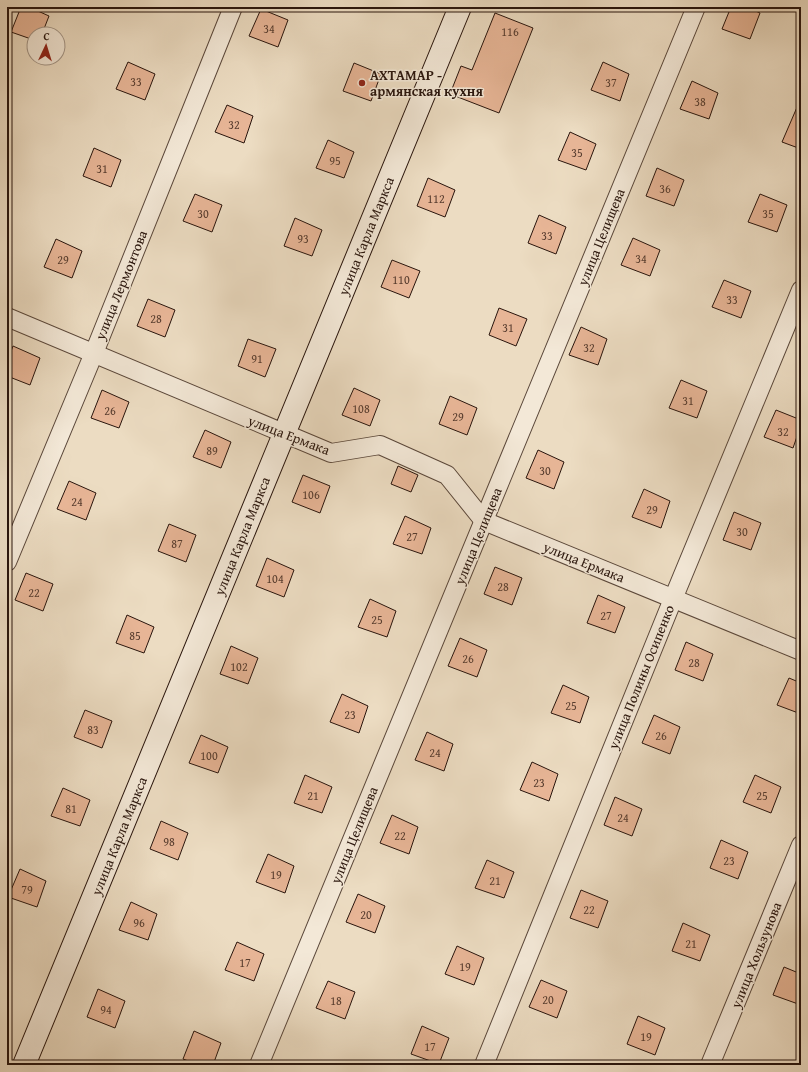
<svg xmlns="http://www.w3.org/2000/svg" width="808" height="1072" viewBox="0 0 808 1072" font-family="'Gentium Book Plus',serif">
<rect width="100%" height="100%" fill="#ecdcc2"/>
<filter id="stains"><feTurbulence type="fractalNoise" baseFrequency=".005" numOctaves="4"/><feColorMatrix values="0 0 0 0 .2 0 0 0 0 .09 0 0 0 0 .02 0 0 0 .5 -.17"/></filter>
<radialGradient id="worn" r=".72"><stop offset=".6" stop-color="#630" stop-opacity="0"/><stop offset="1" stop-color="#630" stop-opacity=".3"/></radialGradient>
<g fill="#e7b596" stroke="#29150d">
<path d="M21 7H29L49 16 42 34H34V40L11 32Z"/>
<path d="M731 7H747L760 13 750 39 722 29Z"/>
<path d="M261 9 288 20 278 47 249 36Z"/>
<path d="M495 13 533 28 499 113 450 94 461 66 472 70Z"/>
<path d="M128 62 155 74 145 100 116 89Z"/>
<path d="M603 62 629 74 620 101 591 90Z"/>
<path d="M354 63 381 74 371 101 343 91Z"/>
<path d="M692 81 718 93 709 119 680 109Z"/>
<path d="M801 98V149L782 142Z"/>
<path d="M227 105 253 116 244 143 215 132Z"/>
<path d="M570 132 596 144 586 170 558 160Z"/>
<path d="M328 140 354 152 344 178 316 168Z"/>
<path d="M94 148 121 160 111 187 83 176Z"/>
<path d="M657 168 684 180 674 206 646 196Z"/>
<path d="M428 178 455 190 445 217 417 206Z"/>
<path d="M195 194 222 205 212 232 183 221Z"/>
<path d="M760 194 787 205 777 232 748 222Z"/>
<path d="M539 215 566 227 556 254 528 243Z"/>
<path d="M295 218 322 230 312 256 284 246Z"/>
<path d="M633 238 660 250 650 276 621 265Z"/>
<path d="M56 239 82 251 72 278 44 267Z"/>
<path d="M392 260 420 271 409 298 381 287Z"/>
<path d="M724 280 751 291 741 318 712 307Z"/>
<path d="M148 299 175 310 165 337 137 326Z"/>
<path d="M499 308 527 319 516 346 489 335Z"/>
<path d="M581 327 607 339 598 365 569 355Z"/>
<path d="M248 339 276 349 265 377 238 366Z"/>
<path d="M13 346 40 358 30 385 7 376V362Z"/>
<path d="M681 380 707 391 697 418 669 408Z"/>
<path d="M354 388 380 400 370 426 342 415Z"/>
<path d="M102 390 129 402 119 428 91 418Z"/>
<path d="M450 396 477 408 467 435 439 424Z"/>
<path d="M776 410 801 420V425L793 448 764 437Z"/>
<path d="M205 430 231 442 221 468 193 457Z"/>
<path d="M538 450 564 462 554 489 526 478Z"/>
<path d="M398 466 418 475 411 492 391 484Z"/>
<path d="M303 475 330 486 320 513 292 502Z"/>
<path d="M69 481 96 493 86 520 57 509Z"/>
<path d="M644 489 670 501 661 528 632 517Z"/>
<path d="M734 512 761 523 751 550 723 540Z"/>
<path d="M405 516 431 528 422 554 393 544Z"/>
<path d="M169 524 196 535 186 562 158 551Z"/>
<path d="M267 558 294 570 284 597 256 586Z"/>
<path d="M495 567 522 578 512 605 484 594Z"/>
<path d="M26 573 53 584 43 611 15 600Z"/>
<path d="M598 595 625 607 615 633 587 623Z"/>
<path d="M370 599 396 611 387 637 358 627Z"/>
<path d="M127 615 154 627 144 653 116 643Z"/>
<path d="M460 638 487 650 477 677 448 666Z"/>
<path d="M686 642 713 654 703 681 675 670Z"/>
<path d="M231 646 258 658 248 684 220 674Z"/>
<path d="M789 678 801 683V714L777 705Z"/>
<path d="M563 685 589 697 580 723 551 713Z"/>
<path d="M342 694 368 706 359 733 330 722Z"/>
<path d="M85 710 112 721 102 748 74 737Z"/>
<path d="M654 715 680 727 670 754 642 743Z"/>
<path d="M427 732 453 744 444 771 415 760Z"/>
<path d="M201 735 228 747 218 773 189 763Z"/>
<path d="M532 762 558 774 549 801 520 790Z"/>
<path d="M305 775 332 787 322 813 294 803Z"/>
<path d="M755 775 781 787 771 813 743 802Z"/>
<path d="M63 788 90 800 80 826 51 816Z"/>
<path d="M615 797 642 809 632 836 604 825Z"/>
<path d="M392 815 418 827 409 854 380 843Z"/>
<path d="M161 821 188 833 178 860 150 849Z"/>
<path d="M721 840 748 852 738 879 710 868Z"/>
<path d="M268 854 294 866 285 893 256 882Z"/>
<path d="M487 860 514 872 504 898 475 888Z"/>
<path d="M20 869 46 881 37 907 8 897Z"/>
<path d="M581 890 608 901 598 928 570 918Z"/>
<path d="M358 894 385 906 375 933 346 922Z"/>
<path d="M131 902 157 914 148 940 119 930Z"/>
<path d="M683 923 710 935 700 961 672 951Z"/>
<path d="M237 942 264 954 254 981 225 970Z"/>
<path d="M457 946 484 958 474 985 445 974Z"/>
<path d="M784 967 801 974V1005L773 995Z"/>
<path d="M541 980 567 991 557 1018 529 1007Z"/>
<path d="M328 981 355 992 345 1019 316 1008Z"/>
<path d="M98 989 125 1001 115 1028 87 1017Z"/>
<path d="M638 1016 665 1028 655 1055 627 1044Z"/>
<path d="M422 1026 449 1038 439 1064 411 1054Z"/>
<path d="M194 1031 221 1043 213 1065H199L183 1059Z"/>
</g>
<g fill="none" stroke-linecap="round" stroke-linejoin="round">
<g stroke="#5a473a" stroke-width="20">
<g id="minor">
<path d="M7 317 331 453 380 445 447 475 484 521 801 651"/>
<path d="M7 562 94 353 233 7"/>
<path d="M259 1065 696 7"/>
<path d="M484 1065 673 599 801 290"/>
<path d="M710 1065 801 845"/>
</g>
</g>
<g stroke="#29150d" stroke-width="24">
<path id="secondary" d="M24 1065 460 7"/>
</g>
<use href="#minor" stroke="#f3e8d7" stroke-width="18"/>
<use href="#secondary" stroke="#f3e8d7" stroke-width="22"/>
</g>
<circle fill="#8f2418" stroke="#f3e8d7" stroke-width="1.5" cx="362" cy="83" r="4"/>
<g text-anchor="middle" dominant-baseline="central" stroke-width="3" stroke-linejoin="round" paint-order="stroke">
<g font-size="12" fill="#583d2f">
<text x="269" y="28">34</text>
<text x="510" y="31">116</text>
<text x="136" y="81">33</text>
<text x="611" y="82">37</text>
<text x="700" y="101">38</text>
<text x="234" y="124">32</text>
<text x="577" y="152">35</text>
<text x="335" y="160">95</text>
<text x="102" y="168">31</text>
<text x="665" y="188">36</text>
<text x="436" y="198">112</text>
<text x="203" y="213">30</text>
<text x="768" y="213">35</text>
<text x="547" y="235">33</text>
<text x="303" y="238">93</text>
<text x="641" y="258">34</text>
<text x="63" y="259">29</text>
<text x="401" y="279">110</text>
<text x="732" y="299">33</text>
<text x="156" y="318">28</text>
<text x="508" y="327">31</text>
<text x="589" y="347">32</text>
<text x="257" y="358">91</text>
<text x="688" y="400">31</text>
<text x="361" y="408">108</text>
<text x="110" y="410">26</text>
<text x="458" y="416">29</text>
<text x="783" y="431">32</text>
<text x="212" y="450">89</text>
<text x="545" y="470">30</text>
<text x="311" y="494">106</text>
<text x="77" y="501">24</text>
<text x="652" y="509">29</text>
<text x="742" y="531">30</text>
<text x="412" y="536">27</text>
<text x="177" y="543">87</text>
<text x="275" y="578">104</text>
<text x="503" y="586">28</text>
<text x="34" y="592">22</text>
<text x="606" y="615">27</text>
<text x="377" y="619">25</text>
<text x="135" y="635">85</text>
<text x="468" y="658">26</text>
<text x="694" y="662">28</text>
<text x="239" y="666">102</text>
<text x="571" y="705">25</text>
<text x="350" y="714">23</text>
<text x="93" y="729">83</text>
<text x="661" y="735">26</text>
<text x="435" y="752">24</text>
<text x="209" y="755">100</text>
<text x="539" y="782">23</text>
<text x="313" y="795">21</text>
<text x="762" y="795">25</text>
<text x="71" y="808">81</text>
<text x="623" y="817">24</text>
<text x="400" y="835">22</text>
<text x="169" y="841">98</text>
<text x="729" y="860">23</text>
<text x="276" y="874">19</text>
<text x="495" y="880">21</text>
<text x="27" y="889">79</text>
<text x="589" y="909">22</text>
<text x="366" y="914">20</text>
<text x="139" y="922">96</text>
<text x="691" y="943">21</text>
<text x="245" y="962">17</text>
<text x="465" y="966">19</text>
<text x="548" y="999">20</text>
<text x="336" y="1000">18</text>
<text x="106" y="1009">94</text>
<text x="646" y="1036">19</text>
<text x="430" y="1046">17</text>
</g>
<g font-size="14" font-weight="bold" fill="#29150d" stroke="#f3e8d7" text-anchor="start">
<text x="370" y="75">АХТАМАР -<tspan x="370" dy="16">армянская кухня</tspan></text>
</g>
<g font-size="14" fill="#29150d" stroke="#f3e8d7">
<text transform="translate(366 236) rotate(-68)">улица Карла Маркса</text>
<text transform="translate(601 237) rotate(-68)">улица Целищева</text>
<text transform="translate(121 285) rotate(-68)">улица Лермонтова</text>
<text transform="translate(289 435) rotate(21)">улица Ермака</text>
<text transform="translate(242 536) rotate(-68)">улица Карла Маркса</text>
<text transform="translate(478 536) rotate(-68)">улица Целищева</text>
<text transform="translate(584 562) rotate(22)">улица Ермака</text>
<text transform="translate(641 677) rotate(-68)">улица Полины Осипенко</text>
<text transform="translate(354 835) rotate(-68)">улица Целищева</text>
<text transform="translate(119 836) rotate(-68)">улица Карла Маркса</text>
<text transform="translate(756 955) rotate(-68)">улица Хользунова</text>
</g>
</g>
<rect width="808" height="1072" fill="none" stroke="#ecdcc2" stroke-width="24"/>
<rect x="8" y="8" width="792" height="1056" fill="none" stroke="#29150d" stroke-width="2"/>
<rect x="12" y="12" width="784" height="1048" fill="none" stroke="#29150d"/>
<g transform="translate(46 46) rotate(4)"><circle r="19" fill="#f3e8d7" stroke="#a29486"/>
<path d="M0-3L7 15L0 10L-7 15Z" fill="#8f2418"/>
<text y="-6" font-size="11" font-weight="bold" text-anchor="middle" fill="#29150d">С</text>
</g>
<rect width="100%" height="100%" filter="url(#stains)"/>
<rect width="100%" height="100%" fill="url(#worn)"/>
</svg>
